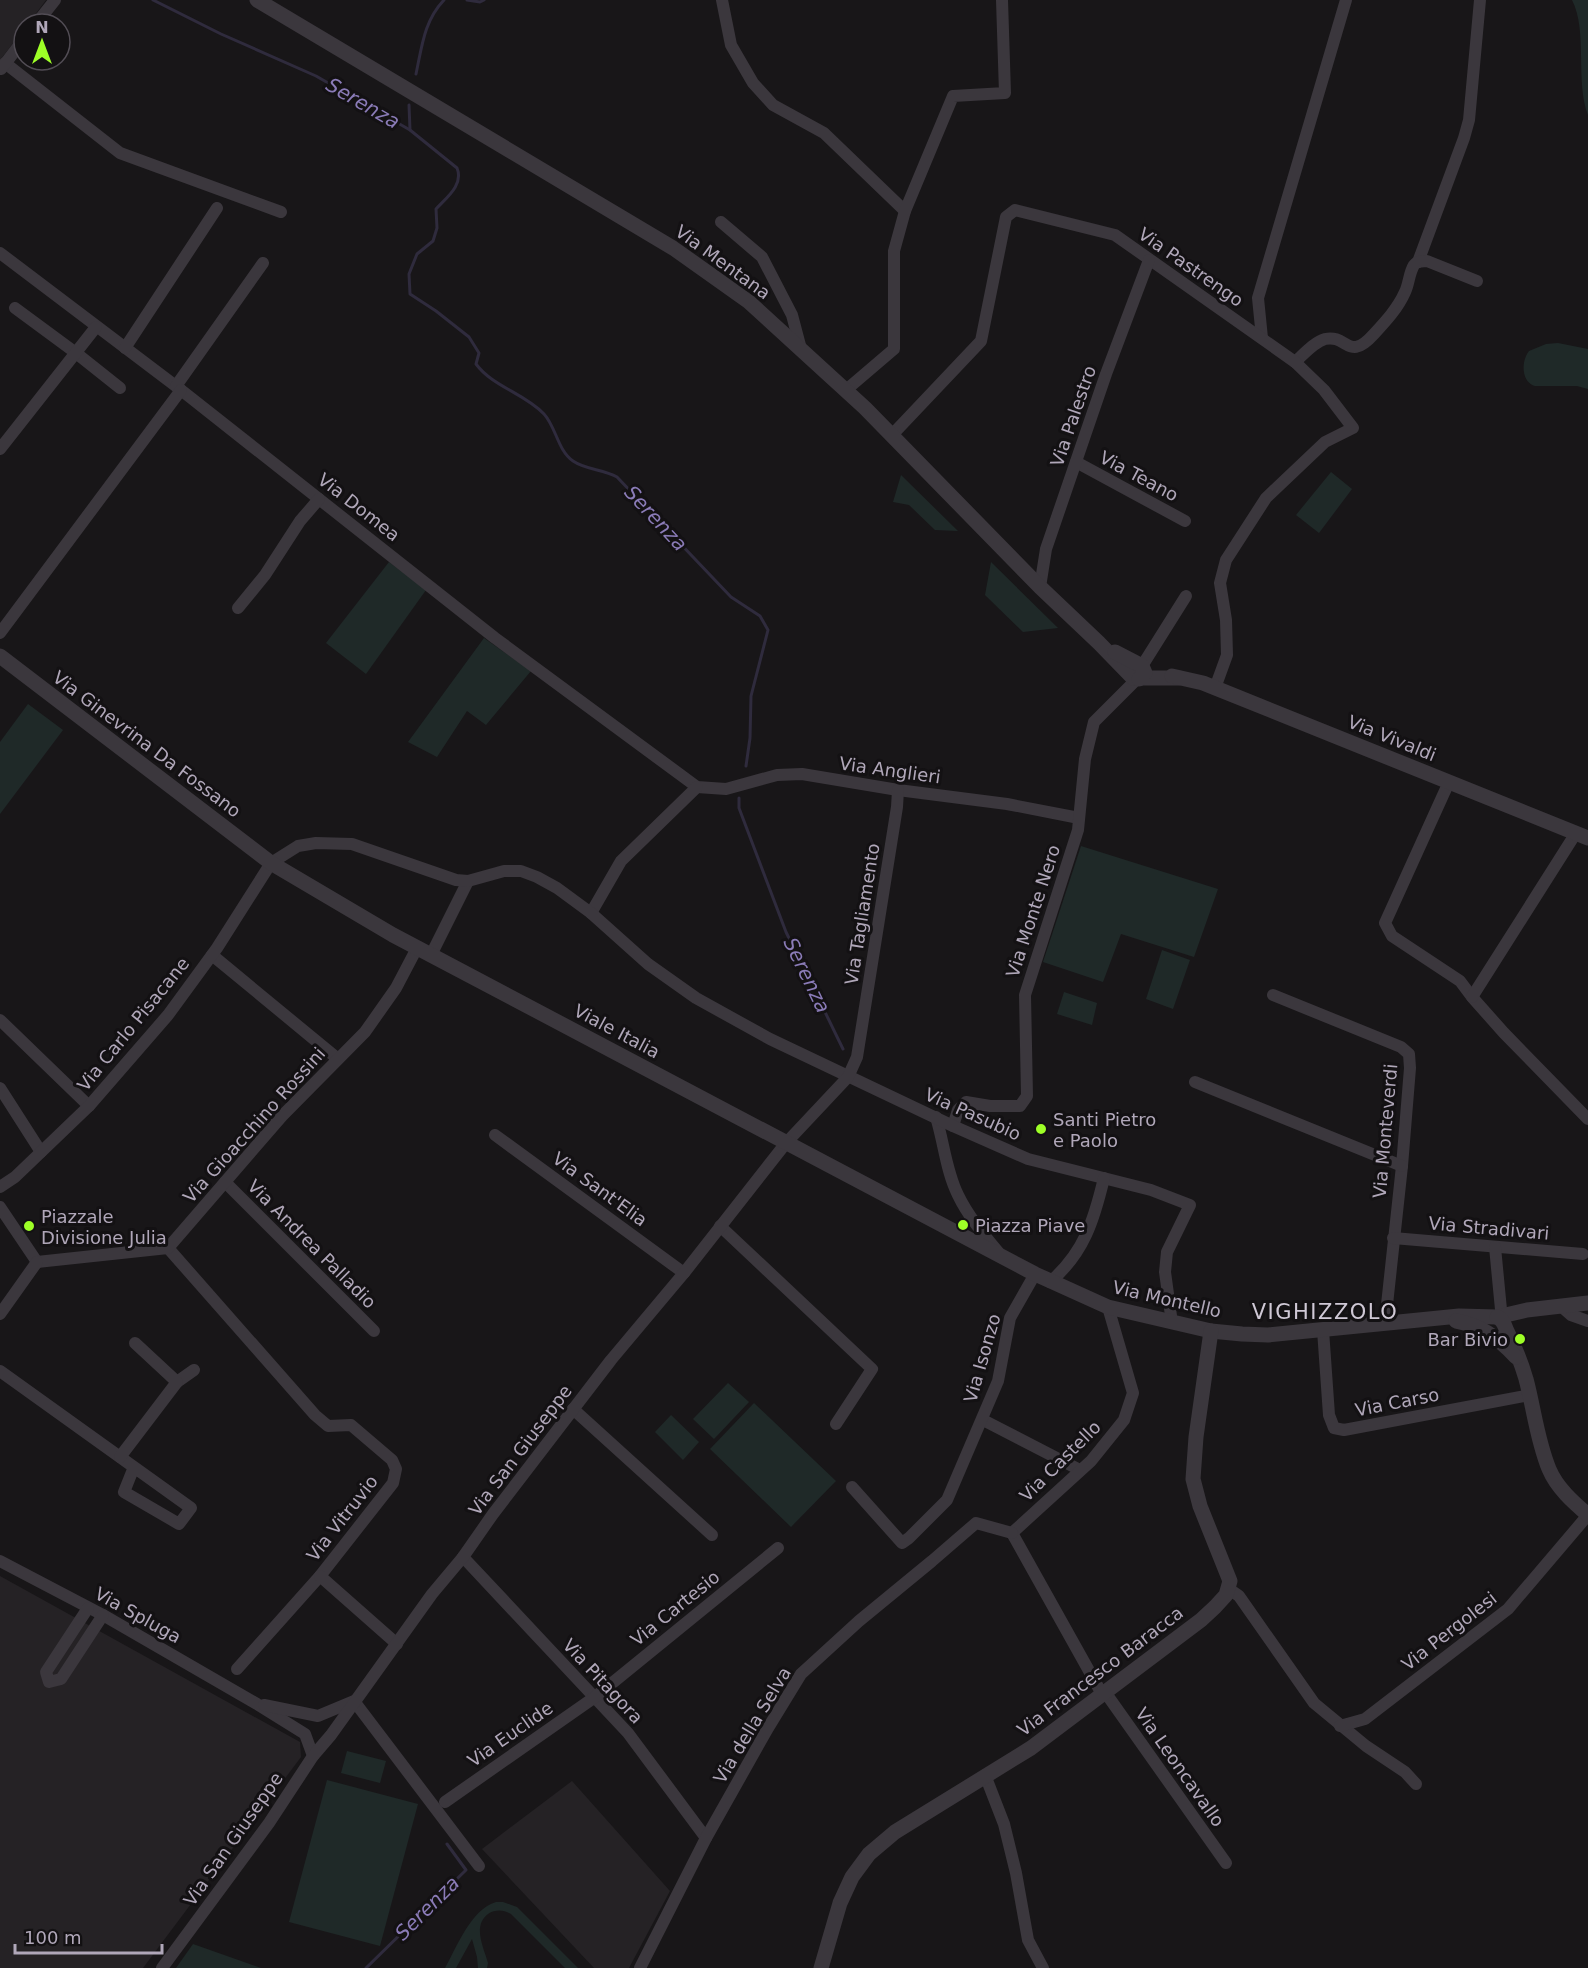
<svg xmlns="http://www.w3.org/2000/svg" width="1588" height="1968" viewBox="0 0 1588 1968" font-family="'DejaVu Sans',sans-serif">
<rect width="100%" height="100%" fill="#181618"/>
<g fill="#252225">
<path d="M0 0H46L28 24H24V29L0 60Z"/>
<path d="M0 1576 300 1742 301 1757 143 1968H0Z"/>
<path d="M572 1781 670 1891 629 1968H594L482 1849Z"/>
</g>
<g fill="#1f2928">
<path d="M1572 0H1588V115C1575 81 1588 31 1572 0Z"/>
<path d="M1558 343 1588 349V389L1577 386H1535C1521 382 1521 361 1529 351L1546 344Z"/>
<path d="M1331 472 1352 489 1319 533 1296 515Z"/>
<path d="M901 475 958 531 935 530 909 505 893 502Z"/>
<path d="M389 562 426 590 366 674 326 643Z"/>
<path d="M991 562 1058 628 1023 632 985 595Z"/>
<path d="M484 638 531 671 486 725 467 711 437 757 408 742Z"/>
<path d="M28 704 63 730 0 814V742Z"/>
<path d="M1081 846 1218 889 1194 957 1121 934 1103 982 1043 962Z"/>
<path d="M1162 950 1190 960 1173 1009 1146 999Z"/>
<path d="M1064 992 1097 1003 1092 1025 1057 1014Z"/>
<path d="M728 1383 749 1402 714 1439 693 1419Z"/>
<path d="M754 1403 836 1481 791 1527 710 1449Z"/>
<path d="M671 1415 699 1442 683 1460 655 1432Z"/>
<path d="M347 1751 386 1761 380 1783 341 1773Z"/>
<path d="M327 1780 418 1804 380 1946 289 1922Z"/>
<path d="M496 1902H503L517 1907 578 1968H565L511 1914C504 1910 496 1909 488 1914 472 1926 484 1948 488 1963L487 1968H478L477 1957 472 1939 456 1968H445C457 1947 471 1909 496 1902Z"/>
<path d="M193 1944 261 1968H176Z"/>
</g>
<g fill="none" stroke-linecap="round" stroke-linejoin="round">
<g stroke="#2f2b3d" stroke-width="3">
<path d="M153 0 221 34 316 76 410 130 457 168C464 185 446 198 436 209L437 228 433 241 417 254 409 274 410 294 436 311 469 337 479 353 476 364C493 387 524 393 544 414 556 427 558 451 573 461 586 470 603 469 617 477L731 597 760 616 768 630 751 696 750 738 746 766"/>
<path d="M467 0 480 2 484 0"/>
<path d="M416 74C422 46 424 21 444 0"/>
<path d="M409 105 410 130"/>
<path d="M739 798V808L786 932 843 1049"/>
<path d="M366 1968 466 1870 447 1844"/>
</g>
<g stroke="#3b373d" stroke-width="12">
<path d="M722 0 731 45 753 83 773 105 824 133 905 211"/>
<path d="M36 24 55 0"/>
<path d="M5 63 120 153 281 212"/>
<path d="M1 69 24 39"/>
<path d="M721 222 762 257 792 315 801 349"/>
<path d="M0 253 181 390 495 638 697 787 726 789 777 775 802 774 898 790 1007 804 1079 818"/>
<path d="M1418 262 1464 138 1469 120 1480 0"/>
<path d="M15 308 76 353 120 388"/>
<path d="M1262 338 1258 298 1346 0"/>
<path d="M125 348 217 208"/>
<path d="M1295 362C1303 355 1314 342 1325 339 1348 334 1348 363 1374 334 1386 321 1398 308 1405 292 1409 284 1409 273 1414 265 1417 261 1422 261 1427 261L1477 281"/>
<path d="M176 386 263 263"/>
<path d="M846 390 894 349V251L905 211 953 96 1005 93 1002 0"/>
<path d="M892 435 981 341 1006 217 1015 210 1115 235 1295 362 1324 390 1353 428 1325 442 1266 498 1226 560 1220 583 1226 620 1227 655 1215 688"/>
<path d="M0 449 96 327"/>
<path d="M1076 462 1185 521"/>
<path d="M1040 587 1046 549 1106 374 1149 260"/>
<path d="M238 608 265 575 300 521 319 499"/>
<path d="M0 633 181 390"/>
<path d="M1142 666 1186 596"/>
<path d="M1449 782 1385 923 1392 936 1460 981 1472 997 1504 1033 1588 1119"/>
<path d="M591 913 621 861 697 787"/>
<path d="M212 955 338 1059"/>
<path d="M431 955 468 881"/>
<path d="M1273 995 1401 1047 1409 1054 1410 1068 1402 1166 1385 1323"/>
<path d="M1472 997 1576 833"/>
<path d="M0 1020 89 1106"/>
<path d="M1195 1082 1402 1166"/>
<path d="M0 1088 41 1152"/>
<path d="M936 1117C944 1143 946 1171 958 1195 968 1216 984 1235 999 1253"/>
<path d="M953 1126 958 1110 966 1102 990 1106H1020L1027 1096 1025 995 1078 830 1085 759 1094 722 1137 679"/>
<path d="M495 1135 684 1273"/>
<path d="M225 1182 374 1331"/>
<path d="M0 1187 15 1177 89 1106 168 1015 217 948 271 863 298 846 316 843 352 844 456 880 468 881 504 871H521L537 877 557 888 591 913 648 964 696 998 770 1039 953 1126 1028 1159 1151 1190 1190 1205 1167 1252 1165 1272 1172 1323"/>
<path d="M0 1207 37 1262"/>
<path d="M720 1226 872 1369 836 1424"/>
<path d="M1393 1238 1583 1254"/>
<path d="M1495 1247 1502 1320"/>
<path d="M168 1248 315 1415 328 1426 351 1425 392 1460 396 1469 393 1483 320 1576 237 1669"/>
<path d="M37 1262 168 1248 282 1116 365 1032 396 988 417 948"/>
<path d="M1050 1282C1084 1253 1094 1220 1104 1178"/>
<path d="M1562 1307 1571 1315 1588 1321"/>
<path d="M0 1314 37 1262"/>
<path d="M1323 1330 1329 1415 1334 1428 1344 1430 1530 1395"/>
<path d="M0 1371 191 1508 179 1524 124 1492 134 1467"/>
<path d="M177 1382 194 1370"/>
<path d="M573 1409 712 1535"/>
<path d="M983 1420 1080 1470"/>
<path d="M120 1457 177 1382 135 1343"/>
<path d="M852 1487 902 1543 909 1538 947 1500 998 1381 1010 1318 1035 1274"/>
<path d="M1012 1533 1091 1461 1124 1420 1133 1393 1108 1307"/>
<path d="M1012 1533 1102 1694"/>
<path d="M463 1557 628 1733 706 1838"/>
<path d="M0 1561 103 1615 257 1704 305 1734 313 1756"/>
<path d="M320 1576 397 1644"/>
<path d="M1229 1589 1239 1596 1314 1703 1366 1746 1405 1772 1416 1784"/>
<path d="M88 1608 46 1672 49 1682 61 1679 103 1615"/>
<path d="M1105 1692 1226 1863"/>
<path d="M264 1705 318 1716 354 1701 479 1866"/>
<path d="M1340 1726 1365 1719 1508 1609 1588 1515"/>
<path d="M985 1775 1004 1824 1016 1873 1028 1940 1043 1968"/>
<path d="M445 1802 595 1697 778 1548"/>
<path d="M162 1968 269 1823 313 1756 331 1735 432 1594 463 1557 493 1514 611 1360 684 1273 786 1143 848 1077 857 1057 897 807 898 790"/>
<path d="M640 1968 706 1838 768 1728 801 1674 859 1621 932 1561 976 1523 1012 1533"/>
</g>
<g stroke="#3b373d" stroke-width="15">
<path d="M257 0 673 248 749 302 865 408 1040 587 1099 643 1133 678H1179"/>
<path d="M1115 652 1142 666 1145 673 1139 679"/>
<path d="M0 656 271 863 393 935 1035 1274 1108 1307 1211 1331 1242 1334 1268 1335 1459 1316 1497 1317 1527 1310 1588 1303"/>
<path d="M1172 676 1203 683 1588 838"/>
<path d="M1497 1317C1504 1320 1504 1325 1507 1331 1515 1347 1521 1362 1526 1379 1534 1409 1537 1440 1549 1469 1557 1488 1573 1502 1588 1515"/>
<path d="M1456 1321C1479 1325 1500 1339 1516 1357"/>
<path d="M821 1968 840 1903 852 1877 869 1854 895 1832 1031 1748 1201 1620 1215 1607 1226 1595 1230 1581 1200 1506 1193 1479 1196 1437 1211 1331"/>
</g>
</g>
<g fill="#9eff27" stroke="#131113" stroke-width="2">
<circle cx="1041" cy="1129" r="6"/>
<circle cx="963" cy="1225" r="6"/>
<circle cx="29" cy="1226" r="6"/>
<circle cx="1520" cy="1339" r="6"/>
</g>
<g text-anchor="middle" dominant-baseline="central" stroke-width="6" stroke-linejoin="round" paint-order="stroke">
<g font-size="18" fill="#b0a7b9" stroke="#131113">
<text transform="translate(723 262) rotate(36)">Via Mentana</text>
<text transform="translate(1191 267) rotate(35)">Via Pastrengo</text>
<text transform="translate(1073 416) rotate(-71)">Via Palestro</text>
<text transform="translate(1139 476) rotate(28)">Via Teano</text>
<text transform="translate(359 507) rotate(38)">Via Domea</text>
<text transform="translate(1392 738) rotate(22)">Via Vivaldi</text>
<text transform="translate(147 744) rotate(37)">Via Ginevrina Da Fossano</text>
<text transform="translate(890 770) rotate(8)">Via Anglieri</text>
<text transform="translate(1033 911) rotate(-72)">Via Monte Nero</text>
<text transform="translate(862 914) rotate(-81)">Via Tagliamento</text>
<text transform="translate(133 1024) rotate(-51)">Via Carlo Pisacane</text>
<text transform="translate(617 1031) rotate(28)">Viale Italia</text>
<text transform="translate(973 1114) rotate(24)">Via Pasubio</text>
<text transform="translate(254 1125) rotate(-48)">Via Gioacchino Rossini</text>
<text transform="translate(1385 1131) rotate(-85)">Via Monteverdi</text>
<text transform="translate(600 1189) rotate(36)">Via Sant'Elia</text>
<text transform="translate(1489 1228) rotate(5)">Via Stradivari</text>
<text transform="translate(312 1244) rotate(45)">Via Andrea Palladio</text>
<text transform="translate(1167 1299) rotate(13)">Via Montello</text>
<text transform="translate(982 1358) rotate(-74)">Via Isonzo</text>
<text transform="translate(1397 1402) rotate(-11)">Via Carso</text>
<text transform="translate(520 1450) rotate(-53)">Via San Giuseppe</text>
<text transform="translate(1060 1461) rotate(-45)">Via Castello</text>
<text transform="translate(342 1518) rotate(-52)">Via Vitruvio</text>
<text transform="translate(675 1608) rotate(-39)">Via Cartesio</text>
<text transform="translate(138 1615) rotate(29)">Via Spluga</text>
<text transform="translate(1449 1631) rotate(-38)">Via Pergolesi</text>
<text transform="translate(1100 1671) rotate(-37)">Via Francesco Baracca</text>
<text transform="translate(603 1681) rotate(47)">Via Pitagora</text>
<text transform="translate(752 1725) rotate(-59)">Via della Selva</text>
<text transform="translate(510 1734) rotate(-35)">Via Euclide</text>
<text transform="translate(1180 1767) rotate(55)">Via Leoncavallo</text>
<text transform="translate(233 1839) rotate(-55)">Via San Giuseppe</text>
</g>
<g font-size="18" fill="#b0a7b9" stroke="#131113" text-anchor="start">
<text x="1053" y="1119">Santi Pietro<tspan x="1053" dy="21">e Paolo</tspan></text>
<text x="41" y="1216">Piazzale<tspan x="41" dy="21">Divisione Julia</tspan></text>
<text x="975" y="1225">Piazza Piave</text>
<text x="1508" y="1339" text-anchor="end">Bar Bivio</text>
</g>
<g font-size="20" font-style="italic" fill="#8a7bb7" stroke="#131113">
<text transform="translate(363 103) rotate(30)">Serenza</text>
<text transform="translate(656 518) rotate(47)">Serenza</text>
<text transform="translate(807 975) rotate(64)">Serenza</text>
<text transform="translate(427 1908) rotate(-45)">Serenza</text>
</g>
<g font-size="21" letter-spacing="1.5" fill="#cfc8d5" stroke="#131113">
<text x="1325" y="1312">VIGHIZZOLO</text>
</g>
</g>
<g transform="translate(42 42)"><circle r="28" fill="#131113" stroke="#524d55" stroke-width="1.5"/>
<path d="M0-4.5L10 22L0 15L-10 22Z" fill="#9eff27"/>
<text y="-9" font-size="16" font-weight="bold" text-anchor="middle" fill="#b0a7b9">N</text>
</g>
<path d="M15 1944v9h147v-9" fill="none" stroke="#b0a7b9" stroke-width="3"/>
<text x="24" y="1944" font-size="18" fill="#b0a7b9" stroke="#131113" stroke-width="4.5" paint-order="stroke">100 m</text>
</svg>
